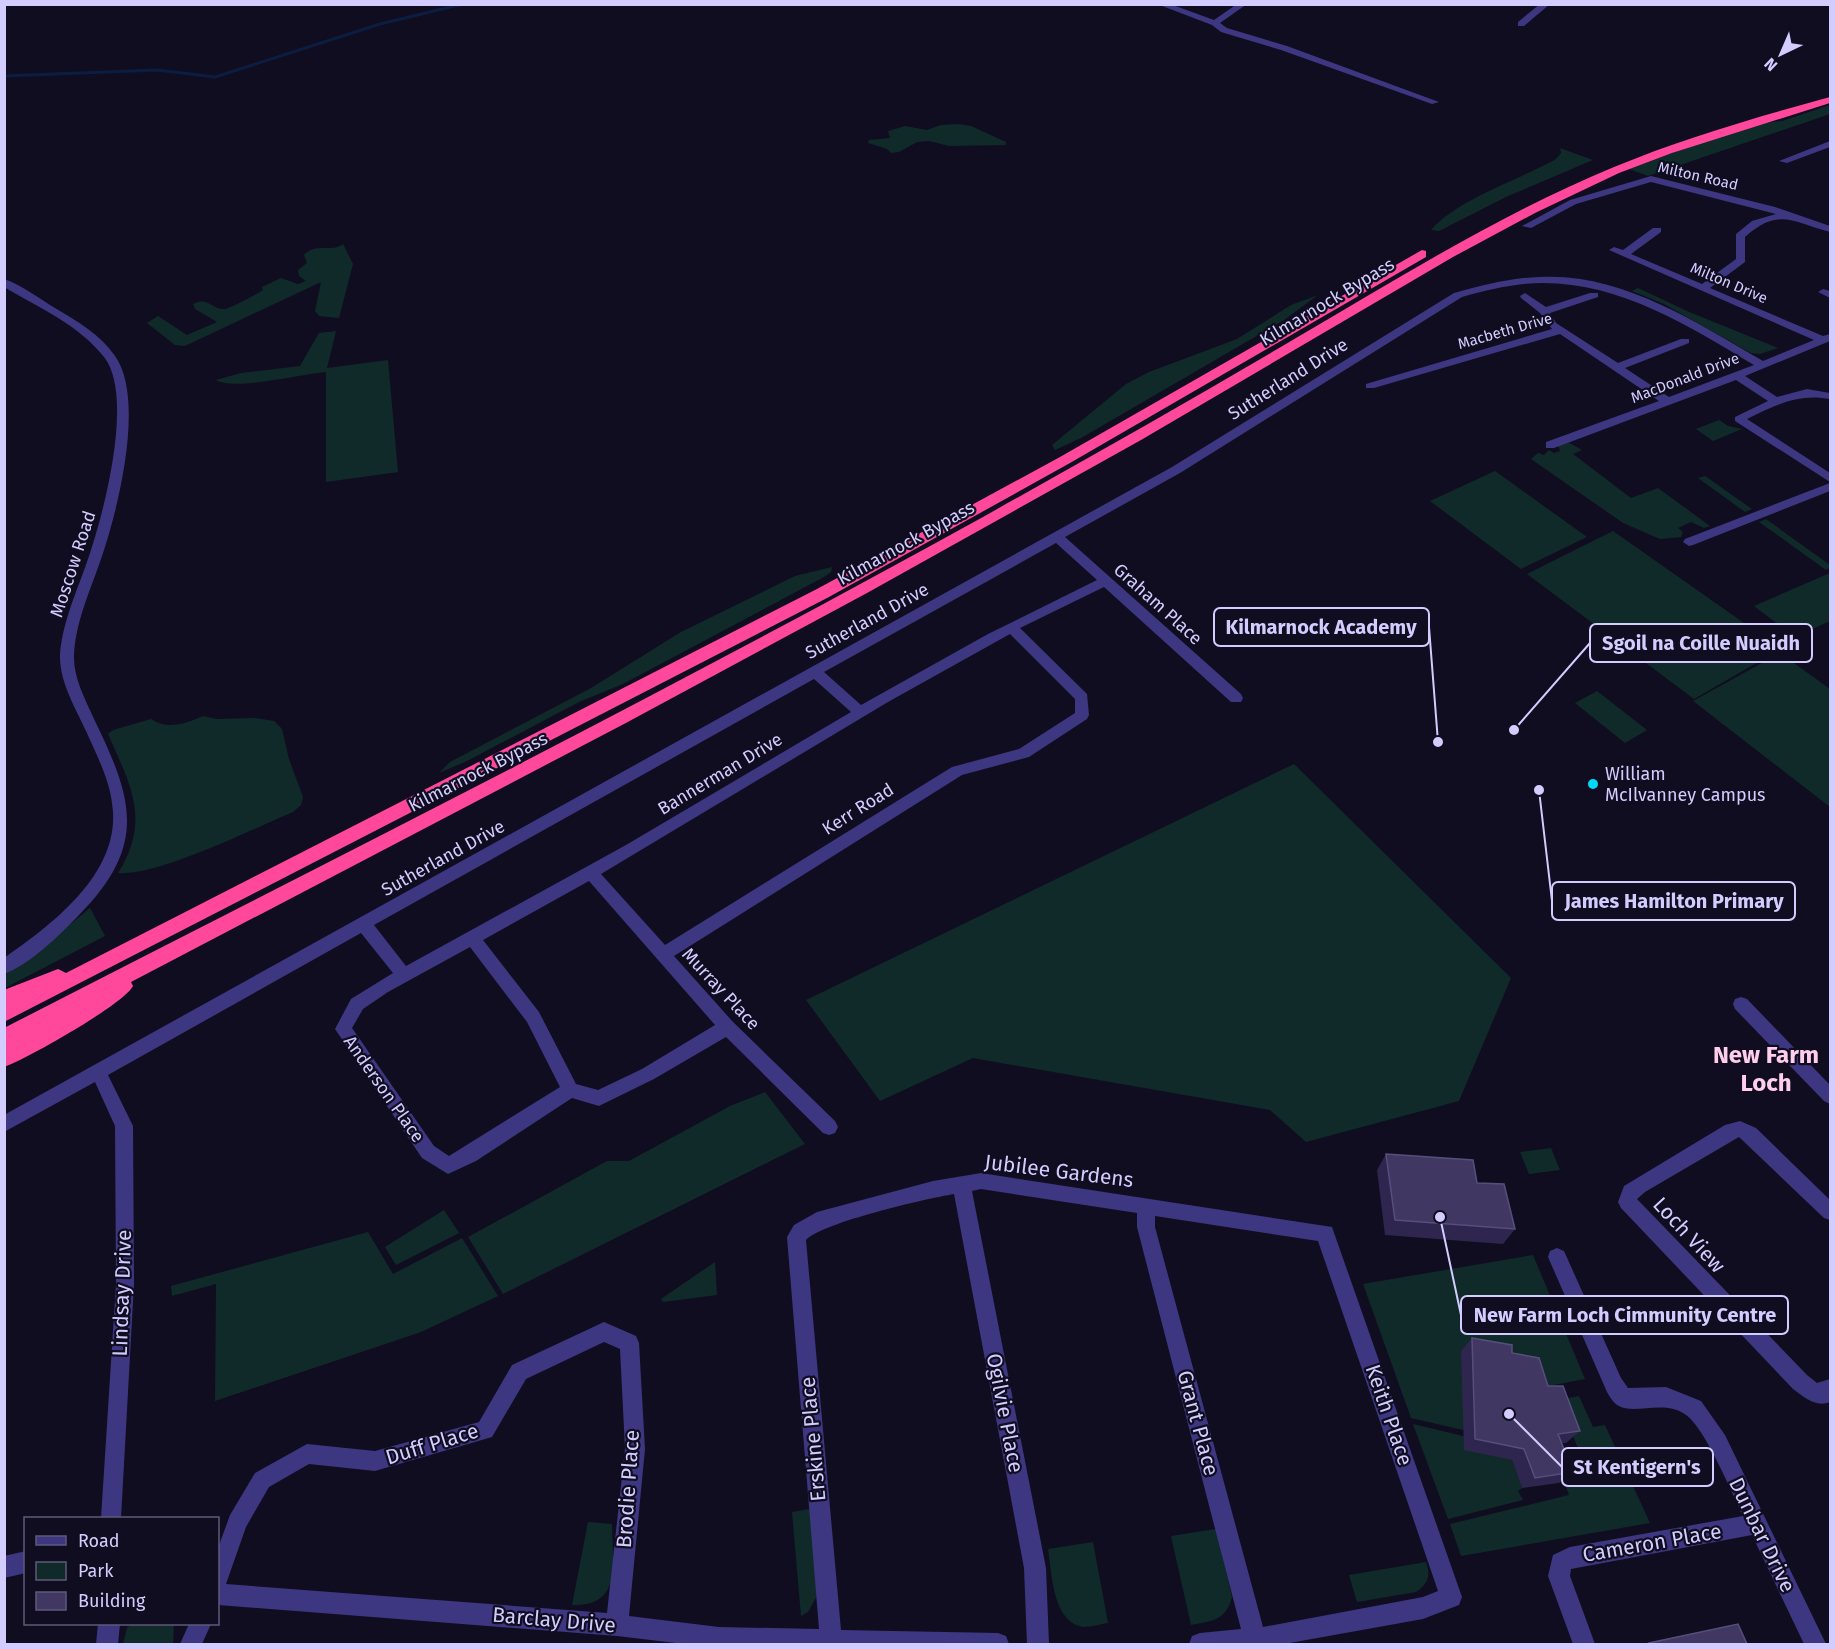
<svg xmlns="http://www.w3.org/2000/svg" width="1835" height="1649" viewBox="0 0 1835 1649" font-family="'Fira Sans',sans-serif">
<rect width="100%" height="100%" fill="#100d20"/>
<g fill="#102a2a">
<path d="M1830 105V114L1648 176 1629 169 1752 124 1782 121Z"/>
<path d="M958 124 971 126 1006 142V145L949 146 929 141 917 142 899 152 891 153 887 149 868 143 869 140 890 138 888 131 905 126 927 130 941 125Z"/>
<path d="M1560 148 1593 160 1508 196 1439 231 1431 230C1457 199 1521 179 1556 159L1561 153Z"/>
<path d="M343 244 353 264 339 318 319 316 315 311 321 282 185 346 175 345 147 323 158 316 187 335 217 322 195 309 193 304C208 296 211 309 224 309 229 309 257 294 263 290L262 287 281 278 298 284 306 281 299 276 298 270 307 263 304 255C316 242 331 253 343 244Z"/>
<path d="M1638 288 1687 311 1778 348 1760 354 1751 353 1664 304 1632 291Z"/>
<path d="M1318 295 1284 320 1081 438 1055 450 1052 445 1126 384 1149 372 1237 339 1291 305Z"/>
<path d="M336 331 327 368 388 360 398 472 326 482V372C302 374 234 391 216 380L241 373 300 366 319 333Z"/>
<path d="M1719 420 1728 426 1742 429 1713 441 1696 429Z"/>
<path d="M1566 441 1582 450 1573 454 1631 498 1658 488 1710 526 1704 528 1691 522 1678 528 1683 532 1681 537 1660 539 1623 523 1531 459 1538 453 1544 455 1549 450 1554 453 1560 451 1558 445Z"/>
<path d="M1495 471 1587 537 1521 569 1430 501Z"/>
<path d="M1705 476 1752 509 1745 512 1698 478Z"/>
<path d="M1766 519 1830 565V568L1826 570 1759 522Z"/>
<path d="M1613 531 1781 649 1694 699 1527 574Z"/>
<path d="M832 567 831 572 824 577 623 684 579 702 467 761 439 773 450 762 591 688 681 632 795 576Z"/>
<path d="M1830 573V621L1795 637 1754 606Z"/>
<path d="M1780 653 1830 689V807L1693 701Z"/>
<path d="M1597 691 1647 730 1625 743 1575 703Z"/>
<path d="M203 716 216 719 255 718 274 721 282 729 289 759 303 797 301 805 293 812C252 829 159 876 118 873 151 821 131 786 108 734L113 730 151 719C167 730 185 724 203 716Z"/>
<path d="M1294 764 1511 978 1459 1101 1306 1142 1270 1110 973 1058 880 1101 806 1000Z"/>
<path d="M90 908 105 936 5 988 4 973 45 945Z"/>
<path d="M765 1092 805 1144 503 1294 468 1237 607 1161H629L730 1106Z"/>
<path d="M1551 1148 1560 1170 1529 1174 1520 1152Z"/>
<path d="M444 1210 459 1233 396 1265 385 1247Z"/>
<path d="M368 1232 393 1274 462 1238 498 1296 421 1332 215 1401 216 1284 172 1296 171 1286Z"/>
<path d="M1533 1255 1585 1379 1532 1389 1463 1430 1411 1418 1363 1284Z"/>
<path d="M715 1262 717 1295 663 1302 661 1299Z"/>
<path d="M1579 1396 1593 1427 1605 1425 1650 1523 1461 1556 1450 1524 1569 1495 1556 1458 1580 1453 1558 1400Z"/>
<path d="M1413 1424 1463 1436 1512 1460 1522 1488 1518 1491 1523 1500 1448 1519Z"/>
<path d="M810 1509 818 1594 808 1612 801 1616 792 1512Z"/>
<path d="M588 1522 612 1524C612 1560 624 1607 572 1605Z"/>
<path d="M1216 1529 1232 1597C1226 1620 1213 1621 1191 1625L1171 1536Z"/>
<path d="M1093 1542 1108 1623C1101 1624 1091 1627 1084 1627 1052 1623 1052 1572 1048 1549Z"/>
<path d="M1426 1562C1431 1575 1428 1584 1416 1592L1357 1602 1349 1575Z"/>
<path d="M131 1624H174L173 1644H123L127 1628Z"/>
</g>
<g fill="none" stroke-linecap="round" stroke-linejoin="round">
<path stroke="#0b1e41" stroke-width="3" d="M4 76 157 70 215 77 380 24 463 4"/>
<g fill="#3c3780" fill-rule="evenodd">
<path d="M1157 4H1170L1214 20 1237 4H1247L1220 23 1227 28 1287 46 1439 102 1432 104 1281 50 1221 32 1212 25Z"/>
<path d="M1540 4H1550L1524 26H1518V22Z"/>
<path d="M1830 141V147L1787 163 1779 161Z"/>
<path d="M1651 176 1775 207 1830 226V232C1792 222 1779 207 1745 237V262L1710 288 1823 336 1830 334V341L1745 376 1777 397 1807 389 1830 393V399C1798 393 1776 405 1747 419L1830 473V482L1735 421V417L1768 401 1736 380 1554 448H1546V442L1659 401 1560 334 1374 388H1366V384L1552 329 1540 313 1521 298 1520 296 1525 293 1546 307 1590 293H1598V297L1550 313 1556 323 1618 363 1681 339H1689V343L1625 368 1669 397 1754 365C1689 326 1621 283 1543 283 1515 283 1488 290 1462 297L1180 473 1065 537 1241 694 1243 698 1241 702H1231L1104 587 1020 628 1087 694 1089 715 1087 719 1029 757 962 775 674 956 733 1022 835 1121 838 1127 835 1133 829 1135 823 1133 726 1037 654 1079 605 1103 599 1106 572 1098 476 1161 448 1174 422 1158 335 1029 351 999 393 973 361 933 108 1075 133 1126 134 1284 121 1518H101L116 1284 115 1126 95 1082 4 1132V1115L1172 467 1454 293C1483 285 1510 278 1539 277 1620 272 1696 322 1763 361L1814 340 1609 250 1614 247 1623 250 1653 228H1661V232L1631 254 1702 284 1736 259V234L1752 221 1776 214 1651 182 1576 204 1531 228 1522 226 1570 200ZM1056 543 1097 580 988 634 861 705 824 672ZM1010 634 1075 699V713L1019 749 952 767 665 945 601 874 888 702ZM814 679 851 712 626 845 406 966 374 925ZM589 881 715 1025 642 1069 598 1090 576 1084 539 1012 483 940ZM470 947 527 1022 560 1087 449 1156 434 1146 352 1028 363 1009 388 992Z"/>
<path d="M4 279C22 285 40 299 55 308 77 321 101 335 115 356 145 398 119 504 104 550 93 585 76 618 74 655 73 677 85 699 94 719 133 799 148 845 79 915 61 934 29 965 4 974V958C54 923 123 871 112 803 109 778 96 754 86 731 75 707 59 681 60 654 63 618 80 585 91 550 105 507 134 395 104 357 79 325 38 307 4 287Z"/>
<path d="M1823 289 1830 291V298L1818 292Z"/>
<path d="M1830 483V491L1693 545 1689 546 1683 542 1685 539Z"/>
<path d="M1741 997 1747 999 1830 1085V1104L1824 1101 1735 1009 1733 1004 1735 999Z"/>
<path d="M1740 1121 1756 1128 1830 1200V1220L1824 1218 1739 1137 1645 1192 1637 1199 1807 1375 1817 1383 1830 1379V1402C1816 1408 1804 1397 1793 1389L1621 1208 1618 1202 1624 1186 1725 1125Z"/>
<path d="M981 1173 1332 1227 1462 1597 1459 1605 1423 1619 1284 1644H1189L1192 1636 1200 1633 1241 1629 1137 1227V1213L981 1189 972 1191 1046 1568 1049 1644H1027L1024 1568 954 1194C925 1199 824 1222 806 1240L841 1630 998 1633 1006 1636 1009 1644H684L617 1636 218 1605V1548L230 1515 255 1473 307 1444 375 1451 479 1422 512 1365 604 1322 636 1336 639 1343 645 1449 629 1616 719 1627 819 1629 787 1237 794 1225 817 1212 933 1181ZM1155 1216 1318 1241 1438 1591 1423 1597 1263 1627 1155 1227ZM604 1342 620 1349 625 1449 607 1613 226 1584 246 1527 269 1487 309 1464 375 1471 492 1437 526 1379Z"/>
<path d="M1557 1248 1564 1251 1621 1378 1628 1388 1666 1387 1701 1401 1725 1435 1826 1644H1804L1752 1535 1571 1569 1570 1576 1595 1644H1573L1548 1576 1553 1555 1570 1547 1743 1516C1732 1493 1705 1428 1686 1415 1665 1399 1635 1415 1619 1406 1613 1403 1610 1397 1607 1392L1548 1257 1550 1251Z"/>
<path d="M26 1551V1573L4 1578V1556Z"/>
<path d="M98 1624H120L118 1644H96Z"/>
<path d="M189 1624H211L202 1644H180Z"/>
</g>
<g fill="#ff479b" fill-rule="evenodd">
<path d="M1830 97V103L1672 153 1619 173 1535 213 1453 257 1141 440 867 593 624 724 131 982 133 986C124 1004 27 1059 4 1067V1047L8 1045 4 1047V1028C332 860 661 695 983 517 1088 458 1193 399 1296 338 1400 277 1503 213 1614 167 1684 138 1757 117 1830 97Z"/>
<path d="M1422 250 1426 251V257L1070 463 829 597 4 1022V990L58 969 66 973 817 589 1060 457Z"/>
</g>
</g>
<g fill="#2e264f">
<path d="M1386 1154 1515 1229 1503 1244 1385 1235 1377 1170Z"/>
<path d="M1472 1338 1512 1353 1548 1386 1580 1431 1566 1443H1561L1573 1472 1559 1483 1522 1488 1512 1460 1464 1450 1461 1351Z"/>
</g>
<g fill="#403762" stroke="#574f7b" stroke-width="1.5">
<path d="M1386 1154 1473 1160 1477 1183 1504 1184 1515 1229 1395 1220Z"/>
<path d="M1472 1338 1512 1345V1353L1539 1358 1548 1386H1563L1580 1431 1558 1434 1573 1472 1535 1478 1524 1449 1475 1439Z"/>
<path d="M1738 1624 1747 1644H1650L1649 1643Z"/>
</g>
<circle fill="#00d9f7" stroke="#100d20" stroke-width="2" cx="1593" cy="784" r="6"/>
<g text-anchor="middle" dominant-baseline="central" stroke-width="4.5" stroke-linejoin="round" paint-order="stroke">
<g font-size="15" fill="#d3ccff" stroke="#100d20">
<text transform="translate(1698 176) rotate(13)">Milton Road</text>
<text transform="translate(1729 283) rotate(23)">Milton Drive</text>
<text transform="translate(1505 331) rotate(-16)">Macbeth Drive</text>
<text transform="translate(1685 378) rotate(-21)">MacDonald Drive</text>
</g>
<g font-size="18" fill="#d3ccff" stroke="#100d20">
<text transform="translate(1327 302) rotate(-31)">Kilmarnock Bypass</text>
<text transform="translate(1288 379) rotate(-32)">Sutherland Drive</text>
<text transform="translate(906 543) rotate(-29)">Kilmarnock Bypass</text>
<text transform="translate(73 564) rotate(-72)">Moscow Road</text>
<text transform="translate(1158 604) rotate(42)">Graham Place</text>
<text transform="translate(867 621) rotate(-29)">Sutherland Drive</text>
<text transform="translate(478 772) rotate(-27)">Kilmarnock Bypass</text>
<text transform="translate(720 774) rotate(-31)">Bannerman Drive</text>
<text transform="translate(858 809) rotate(-32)">Kerr Road</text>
<text transform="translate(443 858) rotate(-29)">Sutherland Drive</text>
<text transform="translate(721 989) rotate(47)">Murray Place</text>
<text transform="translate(384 1089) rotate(55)">Anderson Place</text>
</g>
<g font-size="18" fill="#d3ccff" stroke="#100d20" text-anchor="start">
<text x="1605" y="774">William<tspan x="1605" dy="21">McIlvanney Campus</tspan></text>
</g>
<g font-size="21" fill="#d3ccff" stroke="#100d20">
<text transform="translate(1059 1171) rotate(7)">Jubilee Gardens</text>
<text transform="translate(1689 1235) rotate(47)">Loch View</text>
<text transform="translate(122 1293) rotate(-88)">Lindsay Drive</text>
<text transform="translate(1005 1413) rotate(79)">Ogilvie Place</text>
<text transform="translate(1389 1415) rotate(71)">Keith Place</text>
<text transform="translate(1198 1423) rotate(75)">Grant Place</text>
<text transform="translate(813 1439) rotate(-95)">Erskine Place</text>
<text transform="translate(432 1444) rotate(-17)">Duff Place</text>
<text transform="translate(628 1489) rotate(-86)">Brodie Place</text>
<text transform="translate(1762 1535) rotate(64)">Dunbar Drive</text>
<text transform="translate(1652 1543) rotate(-10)">Cameron Place</text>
<text transform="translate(554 1620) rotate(5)">Barclay Drive</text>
</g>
<g font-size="24" font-weight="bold" fill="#ffceec" stroke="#100d20">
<text x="1766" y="1055">New Farm<tspan x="1766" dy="28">Loch</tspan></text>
</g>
</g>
<path fill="none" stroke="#d3ccff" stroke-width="2" d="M1438 742L1429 627M1514 730L1590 643M1539 790L1552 901M1440 1217L1461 1315M1509 1414L1562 1467"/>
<g fill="#d3ccff" stroke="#100d20" stroke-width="2">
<circle cx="1438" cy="742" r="6"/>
<circle cx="1514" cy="730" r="6"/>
<circle cx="1539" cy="790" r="6"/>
<circle cx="1440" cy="1217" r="6"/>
<circle cx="1509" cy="1414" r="6"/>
</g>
<g fill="#100d20" stroke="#d3ccff" stroke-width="2">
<rect x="1214" y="608" width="215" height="38" rx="6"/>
<rect x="1590" y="624" width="222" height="38" rx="6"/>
<rect x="1552" y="882" width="243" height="38" rx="6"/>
<rect x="1461" y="1296" width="327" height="38" rx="6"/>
<rect x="1562" y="1448" width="151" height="38" rx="6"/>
</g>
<g font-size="20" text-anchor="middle" font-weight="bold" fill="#d3ccff">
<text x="1321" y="634">Kilmarnock Academy</text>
<text x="1701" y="650">Sgoil na Coille Nuaidh</text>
<text x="1674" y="908">James Hamilton Primary</text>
<text x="1625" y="1322">New Farm Loch Cimmunity Centre</text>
<text x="1637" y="1474">St Kentigern's</text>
</g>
<rect width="1835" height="1649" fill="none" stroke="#d3ccff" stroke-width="12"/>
<rect x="24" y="1517" width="195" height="108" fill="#100d20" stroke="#5e5979" stroke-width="1.5"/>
<rect x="36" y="1536" width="30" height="9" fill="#3c3780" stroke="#5e5979" stroke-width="1.5"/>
<text x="78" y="1547" font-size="18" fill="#d3ccff">Road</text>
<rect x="36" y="1562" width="30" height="18" fill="#102a2a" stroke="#5e5979" stroke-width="1.5"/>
<text x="78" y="1577" font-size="18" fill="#d3ccff">Park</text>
<rect x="36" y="1592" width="30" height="18" fill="#403762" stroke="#5e5979" stroke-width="1.5"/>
<text x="78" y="1607" font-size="18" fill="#d3ccff">Building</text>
<g transform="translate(1781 54) rotate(224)" stroke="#100d20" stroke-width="4.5" paint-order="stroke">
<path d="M0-4.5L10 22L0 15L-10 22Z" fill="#d3ccff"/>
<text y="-9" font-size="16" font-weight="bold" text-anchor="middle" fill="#d3ccff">N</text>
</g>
</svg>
